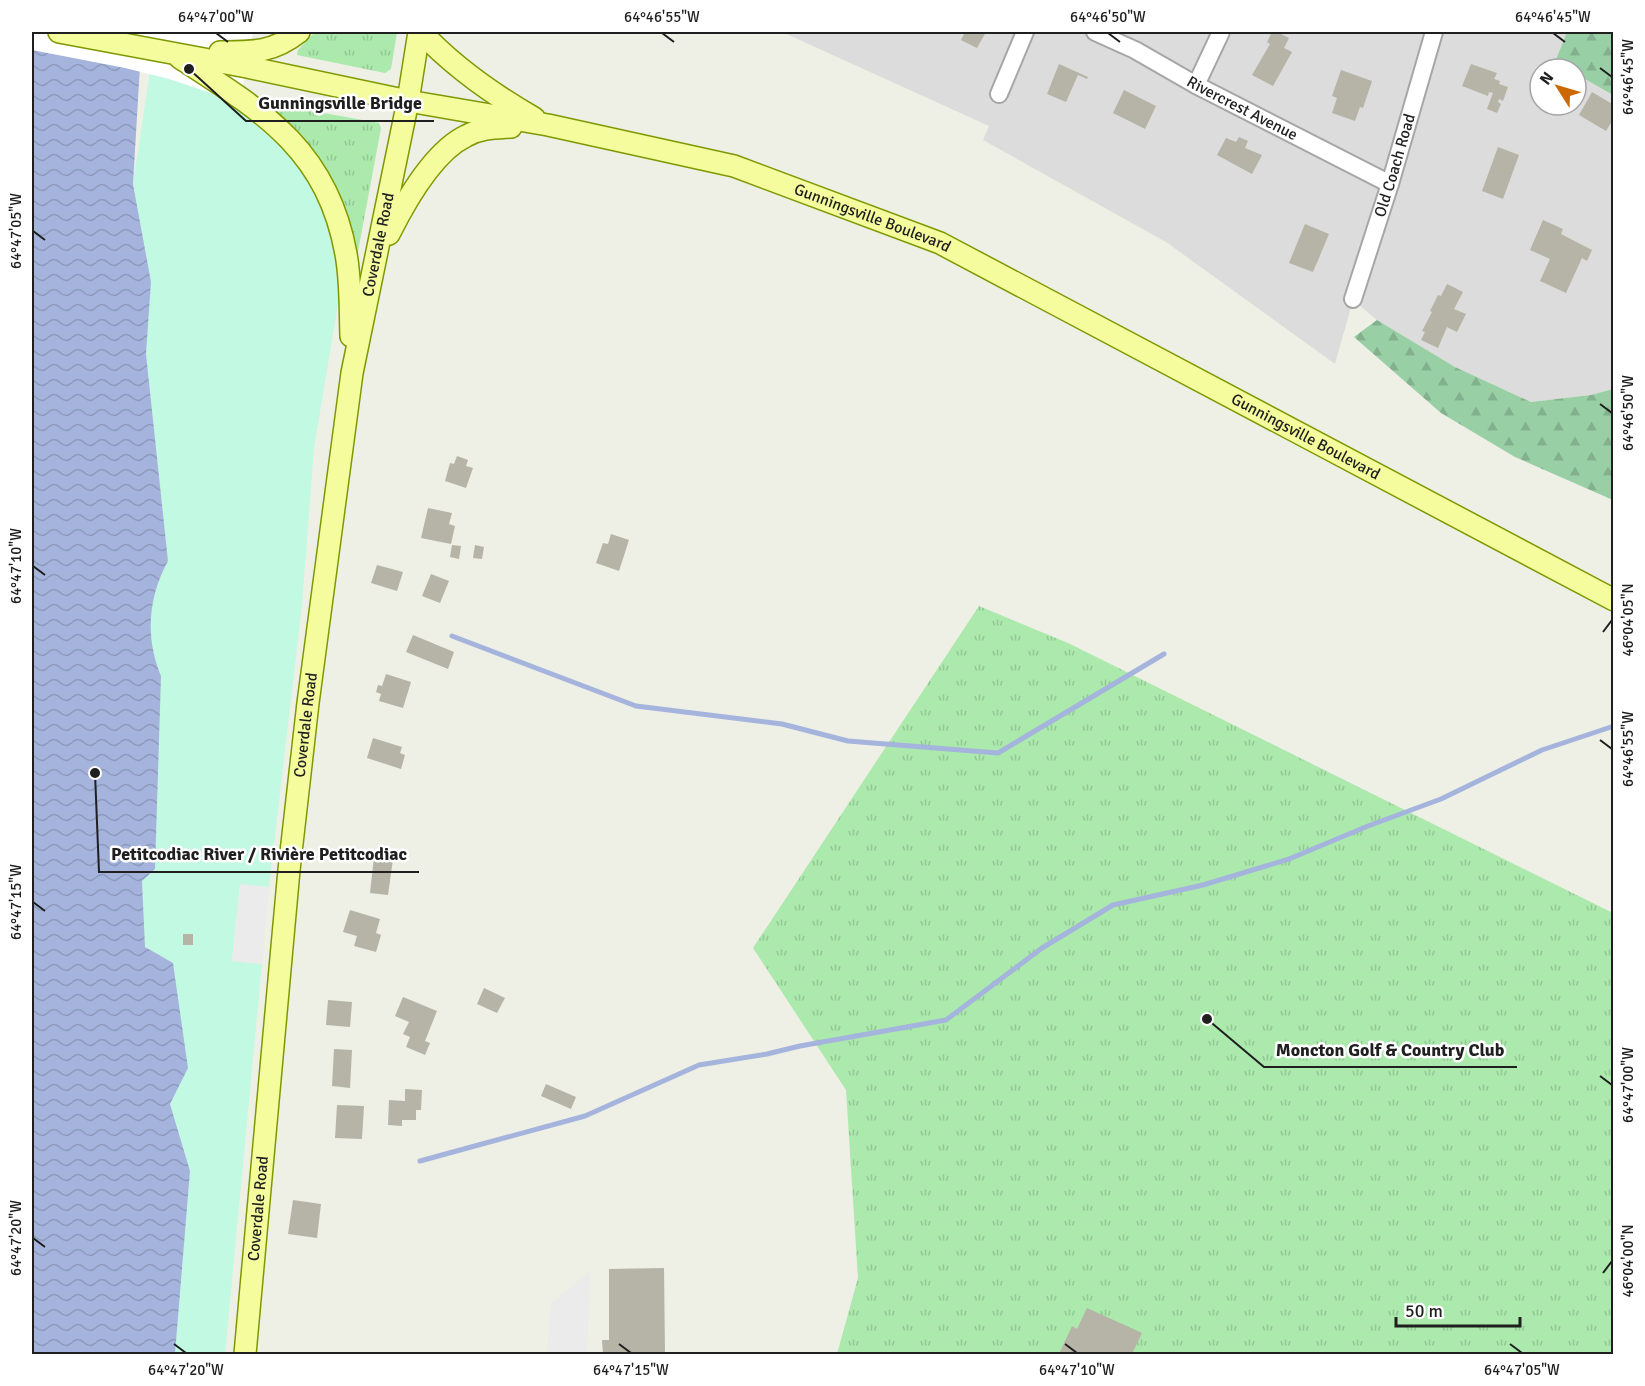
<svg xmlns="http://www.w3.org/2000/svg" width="1645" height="1386" viewBox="0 0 1645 1386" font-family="Signika,sans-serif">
<defs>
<pattern id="grass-tufts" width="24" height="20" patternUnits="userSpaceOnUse" patternTransform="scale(1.5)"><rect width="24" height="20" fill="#abe9ac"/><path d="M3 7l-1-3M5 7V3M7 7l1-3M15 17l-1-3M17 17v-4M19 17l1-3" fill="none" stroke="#93c794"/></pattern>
<pattern id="forest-firs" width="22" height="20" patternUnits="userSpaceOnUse" patternTransform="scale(1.5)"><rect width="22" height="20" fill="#99cfa5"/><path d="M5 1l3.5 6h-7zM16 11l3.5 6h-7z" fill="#83b18e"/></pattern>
<pattern id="water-waves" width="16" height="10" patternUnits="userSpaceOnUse" patternTransform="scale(1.5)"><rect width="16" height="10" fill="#a5b4dd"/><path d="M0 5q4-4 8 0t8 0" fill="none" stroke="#8e9abd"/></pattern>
</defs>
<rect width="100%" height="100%" fill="#eeefe5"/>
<path fill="#dddcdc" d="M782 32H1567L1555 62 1568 69H1540V105H1576V74L1613 95V389L1591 395 1531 402 1455 367 1377 320 1353 300 1335 364 1166 242 983 140 989 126Z"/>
<g fill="url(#grass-tufts)">
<path d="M315 32H397L391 69 385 73 297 55 298 50Z"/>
<path d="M274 104 379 123 381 128 357 257 314 152 288 122 272 109Z"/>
<path d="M979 606 1068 643 1613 913V1354H837L858 1278 846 1090 753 948Z"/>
</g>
<g fill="url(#forest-firs)">
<path d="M1567 32H1613V95L1576 74V69H1568L1555 62Z"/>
<path d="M1377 320 1455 367 1531 402 1591 395 1613 389V500L1515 457 1441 413 1354 337Z"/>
</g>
<path fill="#c2f9e2" d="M156 32 239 109 271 136 298 165 308 181 324 214 336 262 338 304 314 448 302 605 269 887 240 885 232 961 262 964 225 1354H175L190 1171 170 1104 187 1068 173 963 145 947 142 881 161 676C145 638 148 597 168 561L146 354 151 282 133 184Z"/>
<g fill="#ebebeb">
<path d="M240 884 269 887 262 964 232 961Z"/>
<path d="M590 1271 587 1354H547L551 1304Z"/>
</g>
<path fill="url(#water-waves)" d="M32 32H142L133 184 151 282 146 354 168 561C148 597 145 638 161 676L155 869 142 881 145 947 173 963 188 1068 170 1104 190 1171 175 1354H32Z"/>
<path fill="#fff" d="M32 32H253L239 109 211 93 169 79 125 68 32 50Z"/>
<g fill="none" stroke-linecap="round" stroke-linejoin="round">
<g stroke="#a5b4dd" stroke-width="5">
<path d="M452 636 636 706 782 724 848 741 998 753 1164 654"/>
<path d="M420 1161 585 1116 699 1065 767 1054 800 1046 946 1020 1042 948 1113 905 1203 885 1289 859 1368 826 1441 799 1542 750 1614 726"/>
</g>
</g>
<g fill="#b5b4a7">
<path d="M965 32H986L977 48 961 40Z"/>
<path d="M1272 32H1277L1289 38 1284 48 1292 52 1273 86 1252 75 1270 44 1267 42Z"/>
<path d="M1059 64 1088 77 1087 79 1078 75 1066 102 1047 94Z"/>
<path d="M1471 64 1497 73 1494 79 1500 81 1499 84 1508 87 1503 101 1499 99 1498 102 1501 104 1497 113 1487 109 1493 93 1489 92 1488 96 1462 86Z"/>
<path d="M1341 70 1372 81 1363 108 1360 107 1355 121 1332 113 1337 98 1332 96Z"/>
<path d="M1124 90 1156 106 1145 129 1113 113Z"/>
<path d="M1592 92 1614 105V118L1606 131 1579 115Z"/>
<path d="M1239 137 1248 141 1245 148 1262 155 1252 174 1217 155 1226 138 1236 142Z"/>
<path d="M1498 147 1519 155 1503 199 1482 191Z"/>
<path d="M1543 220 1563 229 1561 234 1592 250 1587 261 1582 258 1566 293 1540 281 1550 259 1530 250Z"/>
<path d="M1305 224 1329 234 1313 272 1289 263Z"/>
<path d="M1447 284 1463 292 1454 309 1466 314 1457 332 1447 327 1438 348 1421 340 1425 332 1422 331 1432 312 1430 311 1438 295 1441 296Z"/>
<path d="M457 456 468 460 466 466 473 468 466 488 445 481 450 463 454 464Z"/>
<path d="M428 508 452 513 449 524 455 526 451 544 421 538Z"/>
<path d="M611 534 629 540 619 571 596 563 603 543 608 544Z"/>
<path d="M452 545 461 546 459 559 450 557Z"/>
<path d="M475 545 484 547 482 559 473 558Z"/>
<path d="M377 565 403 572 397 591 371 583Z"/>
<path d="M431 574 449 581 440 603 422 596Z"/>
<path d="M413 635 454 652 448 669 406 652Z"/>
<path d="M386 674 411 682 403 708 379 701 381 694 376 692 378 685 382 686Z"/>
<path d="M373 738 402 747 400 753 405 755 401 769 367 758Z"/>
<path d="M374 857 393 859 388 895 370 893Z"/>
<path d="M350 910 380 919 376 933 381 935 376 952 354 946 357 936 343 932Z"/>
<rect x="183" y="934" width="10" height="11"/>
<path d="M484 988 505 998 497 1013 477 1004Z"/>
<path d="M403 997 437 1011 425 1041 430 1043 425 1055 406 1047 410 1037 403 1034 409 1022 395 1016Z"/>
<path d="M328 1000 352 1002 350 1027 326 1025Z"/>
<path d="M334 1049 352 1050 350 1088 332 1086Z"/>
<path d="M546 1084 576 1097 571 1109 541 1096Z"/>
<path d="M405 1089 422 1090 421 1110H416V1120H402V1126L388 1125 389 1100 405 1101Z"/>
<path d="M337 1105 364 1106 362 1139 335 1138Z"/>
<path d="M293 1200 321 1204 317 1238 288 1234Z"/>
<path d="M664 1268 665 1354H603L602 1340H609V1269Z"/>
<path d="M1087 1308 1142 1333 1132 1354H1059L1072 1326 1077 1329Z"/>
</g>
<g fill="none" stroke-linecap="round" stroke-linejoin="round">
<g stroke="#a6a6a6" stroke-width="20">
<g id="minor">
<path id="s1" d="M1095 32 1135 50 1196 85 1390 184"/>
<path d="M1196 85 1221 32"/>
<path d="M999 94 1025 32"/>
<path id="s2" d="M1353 299 1390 184 1434 32"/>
</g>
</g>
<g stroke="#7e9900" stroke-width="24">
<g id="major">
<path id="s3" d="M59 32 247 67 408 101 548 125 734 166 940 243 1614 600"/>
<path d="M421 32C454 67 492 94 534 118"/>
<path d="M220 52C253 52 272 53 299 32"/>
<path d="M180 58C262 111 327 149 346 254 351 281 350 309 351 336"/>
<path d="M389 234C405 202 433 152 466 136 480 128 495 128 511 127"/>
<path id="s4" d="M245 1354 289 870 308 703 352 373 408 101 419 32"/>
</g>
</g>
<use href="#minor" stroke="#fff" stroke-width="16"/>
<use href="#major" stroke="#f5fc9e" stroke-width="21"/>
</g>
<path fill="none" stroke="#1f1f1f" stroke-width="2" d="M216 33 228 42M662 33 674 42M1108 33 1120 42M1553 33 1565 42M1600 68 1612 77M33 231 45 240M1600 404 1612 413M33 566 45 575M1603 632 1612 620M1600 740 1612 749M33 902 45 911M1600 1076 1612 1085M33 1238 45 1247M1603 1273 1612 1261M174 1344 186 1353M619 1344 631 1353M1065 1344 1077 1353M1510 1344 1522 1353"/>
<g text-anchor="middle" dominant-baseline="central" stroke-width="5" stroke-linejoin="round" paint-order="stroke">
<g font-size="16" fill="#1f1f1f" stroke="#fff">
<text stroke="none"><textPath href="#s1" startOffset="166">Rivercrest Avenue</textPath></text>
<text stroke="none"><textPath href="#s2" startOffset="140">Old Coach Road</textPath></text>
<text stroke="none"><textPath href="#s3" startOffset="836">Gunningsville Boulevard</textPath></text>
<text stroke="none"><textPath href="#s4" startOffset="1118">Coverdale Road</textPath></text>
<text stroke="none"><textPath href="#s3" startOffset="1322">Gunningsville Boulevard</textPath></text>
<text stroke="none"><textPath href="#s4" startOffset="632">Coverdale Road</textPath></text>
<text stroke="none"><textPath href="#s4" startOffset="146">Coverdale Road</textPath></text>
</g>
</g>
<path fill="none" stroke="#1f1f1f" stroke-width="2" d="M189 69L246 121H434M95 773L99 872H419M1207 1019L1264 1067H1517"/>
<g fill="#1f1f1f" stroke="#fff" stroke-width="2">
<circle cx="189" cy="69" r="6"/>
<circle cx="95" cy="773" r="6"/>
<circle cx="1207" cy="1019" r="6"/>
</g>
<g font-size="18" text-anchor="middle" font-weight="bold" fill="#1f1f1f" stroke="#fff" stroke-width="5" stroke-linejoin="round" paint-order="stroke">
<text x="340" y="109">Gunningsville Bridge</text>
<text x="259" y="860">Petitcodiac River / Rivière Petitcodiac</text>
<text x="1390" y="1056">Moncton Golf &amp; Country Club</text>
</g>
<rect width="1645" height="1386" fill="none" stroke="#ffffff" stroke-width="66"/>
<g transform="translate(1558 87) rotate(307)"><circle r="28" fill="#ffffff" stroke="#a5a5a5" stroke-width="1.5"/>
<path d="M0-4.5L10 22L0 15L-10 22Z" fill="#cd6801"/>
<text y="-9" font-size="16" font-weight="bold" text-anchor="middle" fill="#1f1f1f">N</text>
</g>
<path d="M1396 1317v9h124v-9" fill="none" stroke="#1f1f1f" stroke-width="3"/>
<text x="1405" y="1317" font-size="18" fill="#1f1f1f" stroke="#ffffff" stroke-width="4.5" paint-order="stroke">50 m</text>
<rect x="33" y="33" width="1579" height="1320" fill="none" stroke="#1f1f1f" stroke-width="2"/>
<g font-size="15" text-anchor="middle" fill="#1f1f1f">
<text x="216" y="22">64°47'00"W</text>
<text x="662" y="22">64°46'55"W</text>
<text x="1108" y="22">64°46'50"W</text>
<text x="1553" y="22">64°46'45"W</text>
<text transform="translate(1628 77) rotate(-90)" y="5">64°46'45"W</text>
<text transform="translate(16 231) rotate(-90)" y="5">64°47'05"W</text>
<text transform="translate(1628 413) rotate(-90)" y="5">64°46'50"W</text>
<text transform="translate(16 566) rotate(-90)" y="5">64°47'10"W</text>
<text transform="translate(1628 620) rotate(-90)" y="5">46°04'05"N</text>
<text transform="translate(1628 749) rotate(-90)" y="5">64°46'55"W</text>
<text transform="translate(16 902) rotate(-90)" y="5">64°47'15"W</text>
<text transform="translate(1628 1085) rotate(-90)" y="5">64°47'00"W</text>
<text transform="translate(16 1238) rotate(-90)" y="5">64°47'20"W</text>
<text transform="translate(1628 1261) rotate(-90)" y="5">46°04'00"N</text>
<text x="186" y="1375">64°47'20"W</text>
<text x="631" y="1375">64°47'15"W</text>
<text x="1077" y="1375">64°47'10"W</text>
<text x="1522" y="1375">64°47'05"W</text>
</g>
</svg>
